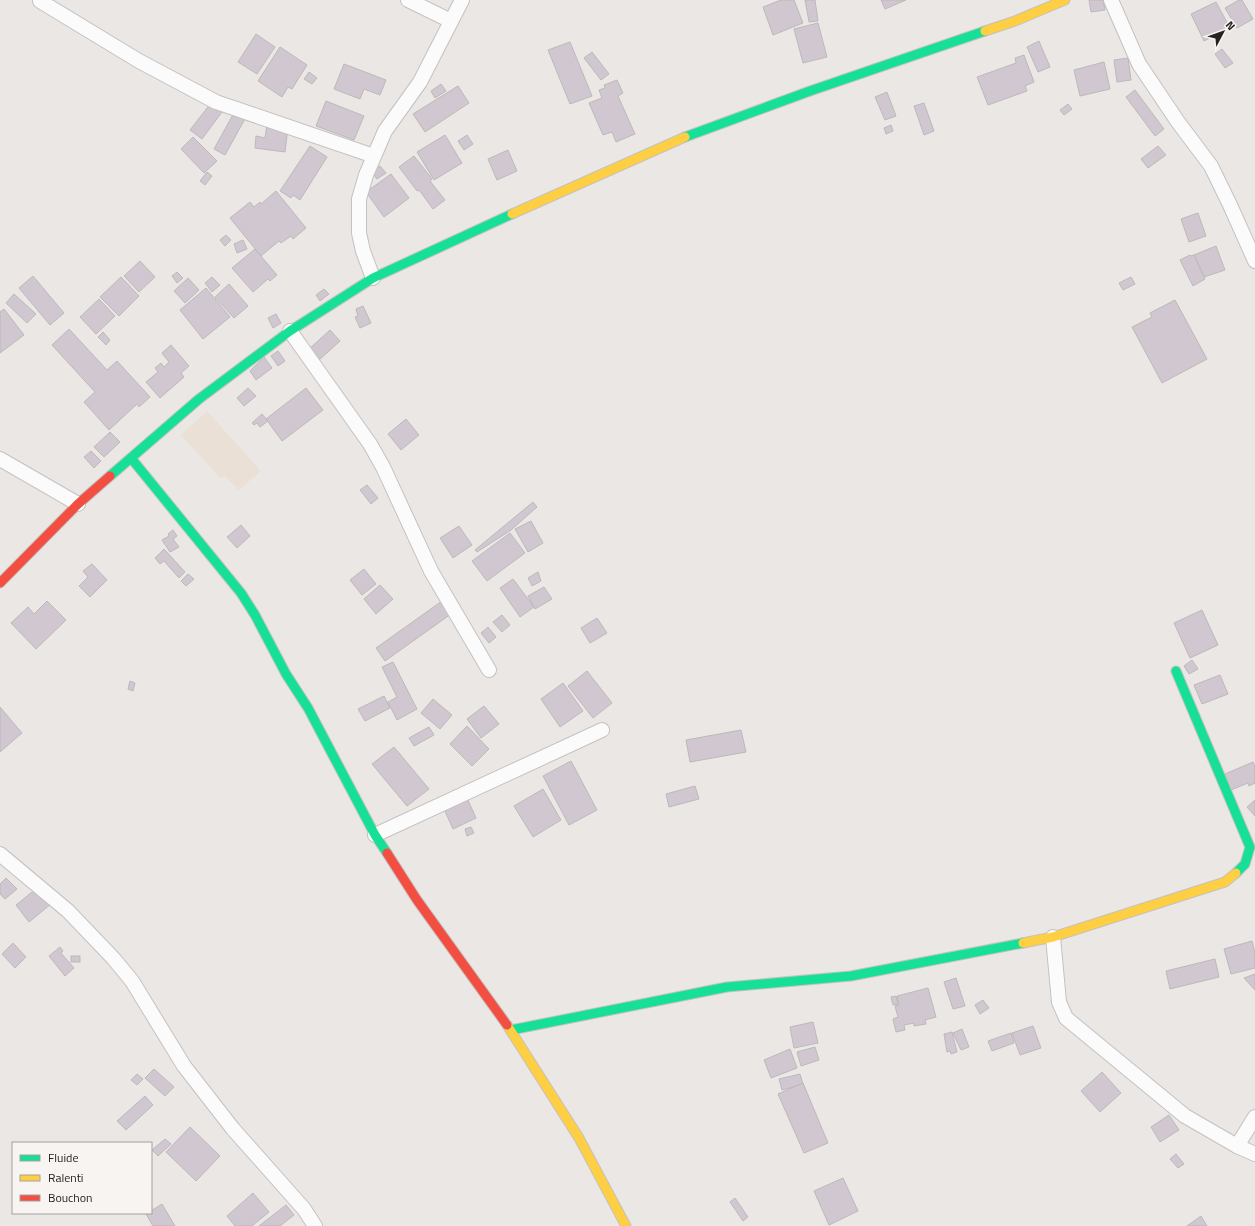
<svg xmlns="http://www.w3.org/2000/svg" width="1255" height="1226" viewBox="0 0 1255 1226" font-family="'Titillium Web',sans-serif">
<rect width="100%" height="100%" fill="#eae7e5"/>
<path fill="#ebe0d6" d="M207 411 261 471 239 490 225 476 221 479 181 435Z"/>
<g fill="#d1c7d1" stroke="#bbb9b9">
<path d="M781 0H794L803 23 773 35 763 7Z"/>
<path d="M805 0H815L818 21 809 22Z"/>
<path d="M881 0H906L885 9Z"/>
<path d="M1089 0H1103L1105 10 1091 12Z"/>
<path d="M1239 0H1242L1253 19 1237 28 1225 8Z"/>
<path d="M1216 2 1230 28 1204 41 1191 14Z"/>
<path d="M818 23 827 57 803 63 794 29Z"/>
<path d="M256 34 275 47 257 74 238 62Z"/>
<path d="M1039 41 1050 67 1038 72 1027 47Z"/>
<path d="M570 42 592 96 570 104 548 50Z"/>
<path d="M280 47 307 65 292 89 288 87 282 97 258 81Z"/>
<path d="M1222 49 1233 63 1225 68 1215 54Z"/>
<path d="M592 52 609 74 601 80 584 58Z"/>
<path d="M1024 55 1034 82 1025 86 1027 91 988 105 977 77 1016 63 1015 58Z"/>
<path d="M1128 58 1131 80 1117 82 1114 60Z"/>
<path d="M1104 62 1110 89 1080 96 1074 70Z"/>
<path d="M344 64 386 80 380 95 364 89 360 99 334 89Z"/>
<path d="M309 72 317 78 312 84 304 79Z"/>
<path d="M617 80 623 93 618 96 635 134 616 142 612 132 603 135 589 103 602 98 599 90 605 88 604 85Z"/>
<path d="M441 84 446 91 435 98 431 91Z"/>
<path d="M458 86 469 103 425 132 413 114Z"/>
<path d="M1135 90 1164 129 1155 136 1126 97Z"/>
<path d="M887 92 896 116 885 120 875 97Z"/>
<path d="M326 101 364 116 354 140 316 126Z"/>
<path d="M211 103 222 112 202 139 190 130Z"/>
<path d="M924 103 934 131 924 135 914 106Z"/>
<path d="M1068 104 1072 109 1064 115 1060 110Z"/>
<path d="M235 111 246 117 225 155 214 149Z"/>
<path d="M267 124 288 127 285 152 255 148 256 136 265 138Z"/>
<path d="M891 125 893 131 886 134 884 128Z"/>
<path d="M445 135 462 163 434 180 417 152Z"/>
<path d="M467 135 473 144 464 150 458 141Z"/>
<path d="M193 137 217 161 204 173 181 149Z"/>
<path d="M310 146 327 157 300 200 293 195 291 198 280 191Z"/>
<path d="M1158 146 1166 155 1148 168 1141 159Z"/>
<path d="M508 150 517 171 497 180 488 159Z"/>
<path d="M414 156 432 179 430 181 445 200 433 209 419 190 417 191 399 167Z"/>
<path d="M380 166 386 173 377 179 372 172Z"/>
<path d="M207 172 212 176 205 185 200 181Z"/>
<path d="M391 174 409 198 384 217 366 192Z"/>
<path d="M276 191 306 228 293 239 291 236 281 243 279 241 261 256 230 218 250 202 254 207 260 202 261 204Z"/>
<path d="M1198 213 1206 236 1189 242 1181 219Z"/>
<path d="M226 235 231 240 225 246 220 240Z"/>
<path d="M243 240 247 249 237 253 234 244Z"/>
<path d="M1216 246 1225 270 1204 277 1194 255Z"/>
<path d="M255 249 277 275 270 281 268 279 253 292 232 268Z"/>
<path d="M1190 255 1191 256 1194 255 1205 279 1193 286 1180 260Z"/>
<path d="M140 261 155 277 139 292 124 276Z"/>
<path d="M177 272 183 278 177 283 172 276Z"/>
<path d="M33 276 64 313 50 325 19 288Z"/>
<path d="M121 277 139 296 119 316 100 297Z"/>
<path d="M212 277 220 285 212 292 205 283Z"/>
<path d="M1131 277 1135 284 1123 290 1119 283Z"/>
<path d="M188 278 199 290 185 303 174 291Z"/>
<path d="M229 284 248 306 234 318 215 297Z"/>
<path d="M206 288 230 317 203 339 180 310Z"/>
<path d="M324 289 329 294 320 301 316 295Z"/>
<path d="M14 294 36 314 27 323 6 303Z"/>
<path d="M99 299 115 316 96 334 80 317Z"/>
<path d="M1175 300 1207 359 1162 383 1132 327 1152 317 1150 313Z"/>
<path d="M363 306 371 323 360 328 355 317 358 316 356 309Z"/>
<path d="M4 309 24 335 0 353V312Z"/>
<path d="M276 314 281 323 273 328 268 318Z"/>
<path d="M69 329 107 370 117 361 150 397 139 407 137 404 109 430 84 402 95 392 52 345Z"/>
<path d="M330 330 340 341 318 361 308 350Z"/>
<path d="M103 332 110 340 106 345 98 337Z"/>
<path d="M171 345 189 366 181 373 184 377 160 398 146 382 158 372 155 368 161 363 164 367 169 362 162 353Z"/>
<path d="M278 351 285 361 278 366 271 356Z"/>
<path d="M264 357 272 368 256 380 250 371Z"/>
<path d="M248 388 256 396 244 406 237 398Z"/>
<path d="M306 388 323 410 282 441 266 419Z"/>
<path d="M262 414 268 421 260 427 257 423 254 425 252 423Z"/>
<path d="M406 419 419 435 401 450 388 434Z"/>
<path d="M110 432 120 442 104 457 94 447Z"/>
<path d="M91 451 101 461 94 468 84 457Z"/>
<path d="M367 485 378 498 371 504 360 490Z"/>
<path d="M533 502 537 507 511 530 477 552 475 550Z"/>
<path d="M531 521 543 543 528 552 515 529Z"/>
<path d="M241 525 250 536 237 548 227 537Z"/>
<path d="M459 526 472 545 453 558 440 538Z"/>
<path d="M173 530 177 536 173 539 179 547 170 552 162 540 169 536 168 534Z"/>
<path d="M510 533 525 553 487 581 472 561Z"/>
<path d="M164 549 185 572 179 578 164 561 160 564 155 558Z"/>
<path d="M92 564 107 580 90 597 79 586 88 577 83 571Z"/>
<path d="M364 569 376 584 362 595 350 580Z"/>
<path d="M538 572 541 581 532 586 528 578Z"/>
<path d="M188 574 194 579 186 586 181 581Z"/>
<path d="M513 579 534 607 520 617 500 588Z"/>
<path d="M380 585 393 599 376 614 364 599Z"/>
<path d="M544 587 552 599 535 609 528 596Z"/>
<path d="M47 601 66 620 36 649 11 623 28 607 34 614Z"/>
<path d="M442 601 451 614 385 661 376 648Z"/>
<path d="M1202 610 1218 645 1190 658 1174 623Z"/>
<path d="M502 615 510 625 502 632 493 622Z"/>
<path d="M597 618 607 633 590 643 581 628Z"/>
<path d="M488 627 496 637 489 643 481 633Z"/>
<path d="M1192 660 1198 669 1189 674 1184 666Z"/>
<path d="M393 662 417 709 397 720 388 702 397 697 382 667Z"/>
<path d="M587 671 612 703 593 718 568 686Z"/>
<path d="M1220 675 1228 694 1202 704 1194 685Z"/>
<path d="M130 681 135 683 133 691 128 689Z"/>
<path d="M563 683 583 711 560 727 541 699Z"/>
<path d="M384 696 390 708 365 721 358 709Z"/>
<path d="M433 699 452 715 440 729 421 713Z"/>
<path d="M484 706 499 724 481 738 467 719Z"/>
<path d="M0 707 22 733 0 752Z"/>
<path d="M467 726 489 749 472 766 450 744Z"/>
<path d="M429 727 434 735 414 746 409 738Z"/>
<path d="M741 730 746 752 690 762 686 740Z"/>
<path d="M394 747 429 789 407 806 372 764Z"/>
<path d="M571 761 597 810 569 825 543 776Z"/>
<path d="M1253 762 1255 767V783L1249 786 1248 783 1231 790 1225 774Z"/>
<path d="M695 786 699 799 669 807 666 794Z"/>
<path d="M543 789 561 820 533 837 514 806Z"/>
<path d="M467 798 476 818 453 829 444 809Z"/>
<path d="M1255 800V816L1247 807Z"/>
<path d="M471 827 474 833 467 836 465 829Z"/>
<path d="M6 878 17 889 5 899 0 894V884Z"/>
<path d="M37 888 51 904 29 922 16 905Z"/>
<path d="M1252 941 1255 953V968L1231 974 1224 949Z"/>
<path d="M13 943 26 957 15 968 2 954Z"/>
<path d="M60 947 63 951 61 953 74 968 65 976 49 956Z"/>
<rect x="71" y="956" width="9" height="6"/>
<path d="M1215 959 1219 977 1170 989 1166 971Z"/>
<path d="M1255 974V990L1244 978Z"/>
<path d="M956 978 965 1006 953 1009 944 982Z"/>
<path d="M928 988 936 1017 925 1020 926 1024 914 1026V1023L904 1025 905 1030 896 1032 893 1019 898 1017 895 1006 899 1005 897 996Z"/>
<path d="M896 996 898 1004 893 1005 891 997Z"/>
<path d="M983 1000 989 1008 980 1014 975 1005Z"/>
<path d="M813 1022 818 1043 794 1048 790 1027Z"/>
<path d="M1033 1026 1041 1048 1020 1055 1012 1033Z"/>
<path d="M962 1029 969 1047 961 1050 953 1033Z"/>
<path d="M952 1032 957 1052 951 1054 950 1051 947 1052 944 1034Z"/>
<path d="M1011 1033 1014 1043 992 1051 988 1041Z"/>
<path d="M815 1047 819 1060 801 1066 797 1052Z"/>
<path d="M790 1049 797 1068 771 1078 764 1060Z"/>
<path d="M154 1069 174 1087 165 1096 145 1078Z"/>
<path d="M1102 1072 1121 1093 1100 1112 1081 1091Z"/>
<path d="M137 1074 143 1079 137 1085 131 1080Z"/>
<path d="M800 1074 803 1084 782 1090 779 1079Z"/>
<path d="M803 1083 828 1143 804 1153 778 1094Z"/>
<path d="M145 1096 153 1105 126 1130 117 1121Z"/>
<path d="M1169 1115 1179 1130 1160 1142 1151 1127Z"/>
<path d="M190 1127 220 1156 196 1181 166 1152Z"/>
<path d="M165 1139 171 1144 158 1156 152 1150Z"/>
<path d="M1176 1154 1184 1164 1178 1168 1170 1159Z"/>
<path d="M843 1178 858 1211 829 1225 814 1191Z"/>
<path d="M253 1193 269 1212 252 1226H235L227 1216Z"/>
<path d="M735 1198 748 1217 743 1221 730 1202Z"/>
<path d="M162 1204 175 1226H153L146 1214 151 1213V1211Z"/>
<path d="M286 1205 294 1215 280 1226H259Z"/>
<path d="M1201 1216 1207 1226H1187Z"/>
</g>
<g fill="none" stroke-linecap="round" stroke-linejoin="round">
<g stroke="#c4c2c0" stroke-width="16">
<g id="street">
<path d="M408 0 451 21"/>
<path d="M1111 0 1139 64 1178 122 1211 166 1230 205 1255 261"/>
<path d="M40 1 139 61 216 102 374 156"/>
<path d="M373 278 363 251 359 233V199L366 175 385 131 420 82 462 0"/>
<path d="M290 331 370 444 383 467 431 571 489 670"/>
<path d="M0 459 78 504"/>
<path d="M375 835 602 730"/>
<path d="M0 854 68 911 113 958 132 981 184 1066 233 1129 304 1209 315 1226"/>
<path d="M1053 937 1059 1002 1066 1018 1185 1116 1237 1146 1255 1154"/>
<path d="M1237 1146 1255 1117"/>
</g>
</g>
<g stroke="#c4c2c0" stroke-width="11">
<g id="fast">
<path d="M685 137 810 91 985 31"/>
<path d="M131 458 241 593 255 615 286 674 308 708 375 835 387 853"/>
<path d="M110 476 199 399 290 331 373 278 512 214"/>
<path d="M1176 671 1250 847 1245 864 1236 873"/>
<path d="M511 1030 727 987 851 976 1023 943"/>
</g>
</g>
<g stroke="#c4c2c0" stroke-width="11">
<g id="slow">
<path d="M985 31 1015 21 1065 0"/>
<path d="M512 214 685 137"/>
<path d="M1023 943 1053 937 1225 882 1236 873"/>
<path d="M507 1025 579 1138 626 1226"/>
</g>
</g>
<g stroke="#c4c2c0" stroke-width="11">
<g id="jam">
<path d="M0 583 78 504 110 476"/>
<path d="M387 853 417 900 507 1025"/>
</g>
</g>
<use href="#street" stroke="#fcfbfb" stroke-width="14"/>
<use href="#fast" stroke="#16e098" stroke-width="9"/>
<use href="#slow" stroke="#ffcf43" stroke-width="9"/>
<use href="#jam" stroke="#f24e42" stroke-width="9"/>
</g>
<rect x="12" y="1142" width="140" height="72" fill="#f8f4f1" stroke="#a4a09e"/>
<rect x="20" y="1155" width="20" height="6" fill="#16e098" stroke="#a4a09e"/>
<text x="48" y="1162" font-size="12" fill="#252322">Fluide</text>
<rect x="20" y="1175" width="20" height="6" fill="#ffcf43" stroke="#a4a09e"/>
<text x="48" y="1182" font-size="12" fill="#252322">Ralenti</text>
<rect x="20" y="1195" width="20" height="6" fill="#f24e42" stroke="#a4a09e"/>
<text x="48" y="1202" font-size="12" fill="#252322">Bouchon</text>
<g transform="translate(1223 32) rotate(49)" stroke="#f8f4f1" stroke-width="3" paint-order="stroke">
<path d="M0-3L7 15L0 10L-7 15Z" fill="#252322"/>
<text y="-6" font-size="11" font-weight="bold" text-anchor="middle" fill="#252322">N</text>
</g>
</svg>
